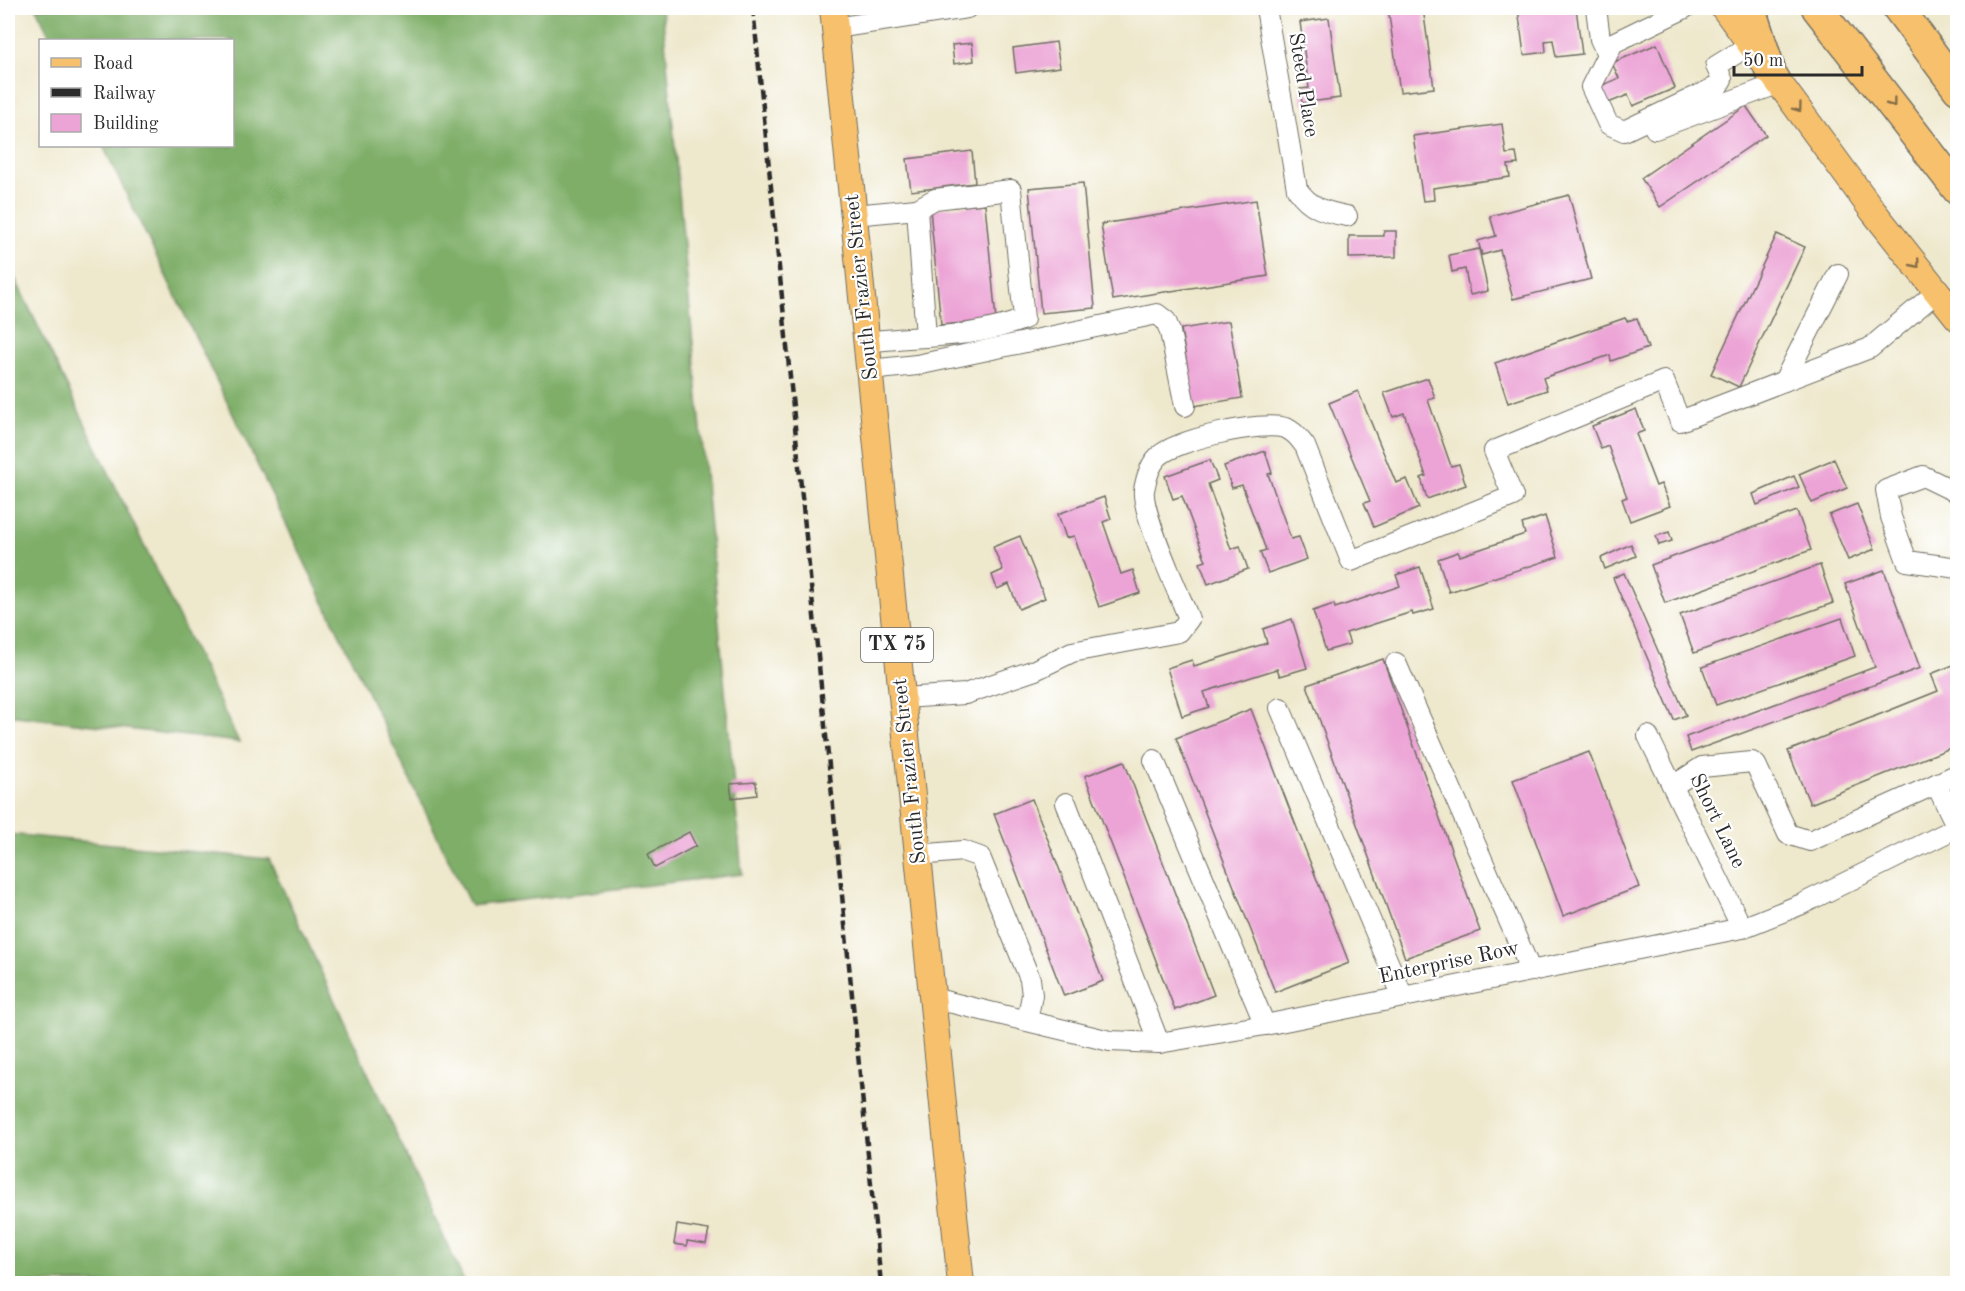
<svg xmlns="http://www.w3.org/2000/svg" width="1965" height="1291" viewBox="0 0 1965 1291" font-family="'Old Standard TT',serif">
<rect width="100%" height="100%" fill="#fff"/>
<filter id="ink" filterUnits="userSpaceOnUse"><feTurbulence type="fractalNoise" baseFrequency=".0167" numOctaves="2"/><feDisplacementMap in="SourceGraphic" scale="12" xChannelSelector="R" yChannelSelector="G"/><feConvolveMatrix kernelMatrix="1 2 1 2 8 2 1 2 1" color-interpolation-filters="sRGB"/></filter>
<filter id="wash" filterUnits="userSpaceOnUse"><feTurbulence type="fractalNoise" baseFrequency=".008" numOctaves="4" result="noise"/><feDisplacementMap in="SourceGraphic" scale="24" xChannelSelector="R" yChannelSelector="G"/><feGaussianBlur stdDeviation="1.35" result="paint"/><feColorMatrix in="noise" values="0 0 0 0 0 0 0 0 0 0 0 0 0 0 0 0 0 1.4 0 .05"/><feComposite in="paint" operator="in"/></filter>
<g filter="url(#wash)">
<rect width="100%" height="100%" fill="#eee8cc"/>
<g fill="#7eae68" stroke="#546c4a" stroke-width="1.5">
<path d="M36 8H662L742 874 471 906 103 146H232V40H52Z"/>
<path d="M8 264 239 742 8 715Z"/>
<path d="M8 834 269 859 465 1283H8Z"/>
</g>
<g id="blocks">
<g fill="#eca4d6">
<path d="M1388 8H1423L1434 88 1400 92Z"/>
<path d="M1518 8H1576L1582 54 1556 57 1553 40 1545 41 1546 52 1524 55Z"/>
<path d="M1329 18 1340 98 1302 103 1300 89 1309 88 1300 22Z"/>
<path d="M1056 42 1060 67 1016 73 1013 48Z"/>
<path d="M972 43 974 61 954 64 952 45Z"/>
<path d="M1657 44 1675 88 1633 106 1628 95 1601 106 1594 89 1619 78 1612 63Z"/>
<path d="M1746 106 1766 135 1660 207 1641 178Z"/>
<path d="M1502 124 1506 154 1516 153 1518 164 1508 165 1510 177 1433 188 1434 200 1423 201 1413 136Z"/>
<path d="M972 151 975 183 911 191 907 159Z"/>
<path d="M1083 183 1095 308 1041 313 1029 188Z"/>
<path d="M1569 195 1591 279 1513 299 1500 250 1482 255 1478 241 1496 236 1490 216Z"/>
<path d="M1256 200 1268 276 1113 300 1101 224Z"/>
<path d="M985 204 996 320 941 325 930 209Z"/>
<path d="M1384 231H1396V257L1349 258V236H1384Z"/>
<path d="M1777 234 1805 247 1739 387 1711 374Z"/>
<path d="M1479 249 1488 291 1470 295 1465 269 1452 272 1449 255Z"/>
<path d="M1625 318 1627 321 1637 318 1648 348 1611 361 1610 355 1543 378 1547 390 1508 403 1495 363Z"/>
<path d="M1229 321 1242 398 1194 406 1181 329Z"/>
<path d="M1428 378 1435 398 1428 400 1451 466 1459 464 1466 485 1427 499 1421 478 1426 476 1404 413 1393 417 1384 393Z"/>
<path d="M1358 391 1396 483 1407 479 1419 508 1374 527 1364 503 1370 501 1329 403Z"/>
<path d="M1636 409 1644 431 1636 434 1656 486 1661 484 1670 506 1630 521 1622 499 1627 497 1608 446 1601 449 1592 426Z"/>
<path d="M1265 451 1272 473 1268 474 1291 539 1299 537 1307 559 1268 573 1260 552 1266 550 1242 485 1232 488 1224 466Z"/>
<path d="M1834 459 1847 488 1812 503 1799 474Z"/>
<path d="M1210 460 1218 480 1208 484 1231 549 1240 546 1248 569 1208 584 1200 563 1206 561 1182 496 1173 499 1165 476Z"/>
<path d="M1794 476 1799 487 1757 505 1753 494Z"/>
<path d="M1104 497 1111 519 1103 522 1121 574 1133 570 1140 593 1099 607 1074 536 1066 538 1058 514Z"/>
<path d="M1857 504 1875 549 1848 560 1829 515Z"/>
<path d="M1797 511 1811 550 1665 603 1651 565Z"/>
<path d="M1545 516 1558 557 1449 592 1438 559 1458 552 1460 556 1525 534 1522 524Z"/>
<path d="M1669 532 1672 541 1659 545 1656 536Z"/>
<path d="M1020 536 1045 598 1019 609 1009 584 997 589 992 575 1003 570 993 547Z"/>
<path d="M1631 544 1636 556 1605 569 1601 558Z"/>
<path d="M1820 565 1833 603 1694 653 1680 615Z"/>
<path d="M1420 567 1434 609 1413 615 1412 612 1346 633 1350 644 1326 651 1313 611 1334 604 1335 608 1400 586 1396 575Z"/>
<path d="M1884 570 1920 668 1691 752 1686 737 1875 667 1845 584Z"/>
<path d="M1624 573 1686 715 1674 720 1613 578Z"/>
<path d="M1842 618 1855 656 1716 705 1702 667Z"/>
<path d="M1292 619 1307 668 1280 676 1277 669 1204 692 1209 707 1182 716 1167 668 1192 660 1194 666 1267 643 1263 629Z"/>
<path d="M1383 659 1480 931 1405 958 1307 685Z"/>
<path d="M1958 663V745L1810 804 1788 751 1938 691 1931 674Z"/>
<path d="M1251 709 1349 963 1275 992 1176 738Z"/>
<path d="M1589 752 1639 887 1563 916 1513 780Z"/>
<path d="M1124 761 1214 995 1175 1010 1085 776Z"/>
<path d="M756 782 757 795 732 798 730 784Z"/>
<path d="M1032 799 1103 981 1064 996 994 814Z"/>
<path d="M689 832 696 846 655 868 648 854Z"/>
<path d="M677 1225 709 1230 706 1244 687 1241V1246L674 1244Z"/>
</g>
</g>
</g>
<g filter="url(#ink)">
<use href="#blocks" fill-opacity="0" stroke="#6f6d63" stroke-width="1.5"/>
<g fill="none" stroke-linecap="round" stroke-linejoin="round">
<g stroke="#6f6d63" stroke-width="22">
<g id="minor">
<path d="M1266 8 1297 189C1310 208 1325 212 1347 216"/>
<path d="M1596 8 1600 39 1606 52"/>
<path d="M1685 8 1613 43 1591 87 1608 124 1624 131 1718 86 1722 79 1716 66 1750 45"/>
<path d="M835 28 967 8"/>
<path d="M1655 129 1780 83"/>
<path d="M917 209 926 337"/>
<path d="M854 215 917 209 935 199 1011 190 1024 319C973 339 920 335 867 342"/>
<path d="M870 370 917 365 1157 314 1166 321 1170 332 1185 406"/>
<path d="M1784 381 1838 274"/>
<path d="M1958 493 1923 476 1886 490 1891 517 1907 561 1958 568"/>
<path d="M1396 663 1531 971"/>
<path d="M903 698 965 694 1035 670 1072 652 1179 632 1189 619C1179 593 1141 513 1144 490 1146 479 1150 465 1158 457 1174 440 1263 420 1285 428 1294 431 1299 438 1305 446L1351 561 1513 496 1494 451 1664 381 1680 421 1870 348 1938 291"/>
<path d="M1280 708 1403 997"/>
<path d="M1648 736 1742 928"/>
<path d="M1154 760 1265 1025"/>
<path d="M1673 786 1702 767 1752 762 1756 765 1788 834 1810 841 1936 784"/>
<path d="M1066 803 1159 1043"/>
<path d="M1957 827 1936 784 1958 774"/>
<path d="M918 855 963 851 980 857 1030 979 1032 995 1027 1021"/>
<path d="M932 998 1110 1041 1159 1043 1265 1025 1742 928 1802 904 1958 827"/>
</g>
</g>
<g stroke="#6f6d63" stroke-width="28">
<g id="major">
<path d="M833 8 961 1284"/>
<path d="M1724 8 1873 211 1958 318"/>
</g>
</g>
<g stroke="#6f6d63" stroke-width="33">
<g id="highway">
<path d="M1750 8 1770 70"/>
<path d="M1817 8 1958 190"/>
<path d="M1898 8 1958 89"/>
</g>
</g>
<use href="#minor" stroke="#fff" stroke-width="20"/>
<use href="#major" stroke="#f7c06c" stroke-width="26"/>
<use href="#highway" stroke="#f7c06c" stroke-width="30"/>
<path stroke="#2b2b2b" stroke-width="4.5" stroke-dasharray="9 4.5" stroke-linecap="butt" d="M753 8 881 1284"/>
</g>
<defs><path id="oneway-chevron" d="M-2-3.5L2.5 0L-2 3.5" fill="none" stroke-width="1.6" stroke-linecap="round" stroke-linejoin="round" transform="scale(1.5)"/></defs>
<g stroke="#876e48">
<use href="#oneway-chevron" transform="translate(1892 103) rotate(53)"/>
<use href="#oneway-chevron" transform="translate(1798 108) rotate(54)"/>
<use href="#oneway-chevron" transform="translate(1916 264) rotate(51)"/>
</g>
</g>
<g text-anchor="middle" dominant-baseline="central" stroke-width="4.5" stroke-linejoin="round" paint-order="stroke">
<rect fill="#fff" stroke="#6b6b6b" stroke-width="1.5" x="861" y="628" width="72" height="34" rx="4.5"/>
<g font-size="20" font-weight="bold" fill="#2b2b2b">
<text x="897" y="645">TX 75</text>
</g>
<g font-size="21" fill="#2b2b2b" stroke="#fff">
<text transform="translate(1303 85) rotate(81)">Steed Place</text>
<text transform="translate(862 287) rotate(-96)">South Frazier Street</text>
<text transform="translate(910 771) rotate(-96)">South Frazier Street</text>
<text transform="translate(1717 821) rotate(64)">Short Lane</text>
<text transform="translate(1449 963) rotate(-12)">Enterprise Row</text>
</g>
</g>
<rect width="1965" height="1291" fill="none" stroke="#fff" stroke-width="30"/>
<rect x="39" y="39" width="195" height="108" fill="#ffffff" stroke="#aaaaaa" stroke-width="1.5"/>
<rect x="51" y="58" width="30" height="9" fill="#f7c06c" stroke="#aaaaaa" stroke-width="1.5"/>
<text x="93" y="69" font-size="18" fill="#2b2b2b">Road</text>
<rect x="51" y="88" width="30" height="9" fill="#2b2b2b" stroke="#aaaaaa" stroke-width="1.5"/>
<text x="93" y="99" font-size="18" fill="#2b2b2b">Railway</text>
<rect x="51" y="114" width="30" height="18" fill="#eca4d6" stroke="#aaaaaa" stroke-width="1.5"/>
<text x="93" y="129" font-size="18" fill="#2b2b2b">Building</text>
<path d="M1734 66v9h128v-9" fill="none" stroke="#2b2b2b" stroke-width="3"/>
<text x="1743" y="66" font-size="18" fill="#2b2b2b" stroke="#ffffff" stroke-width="4.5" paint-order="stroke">50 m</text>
</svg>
